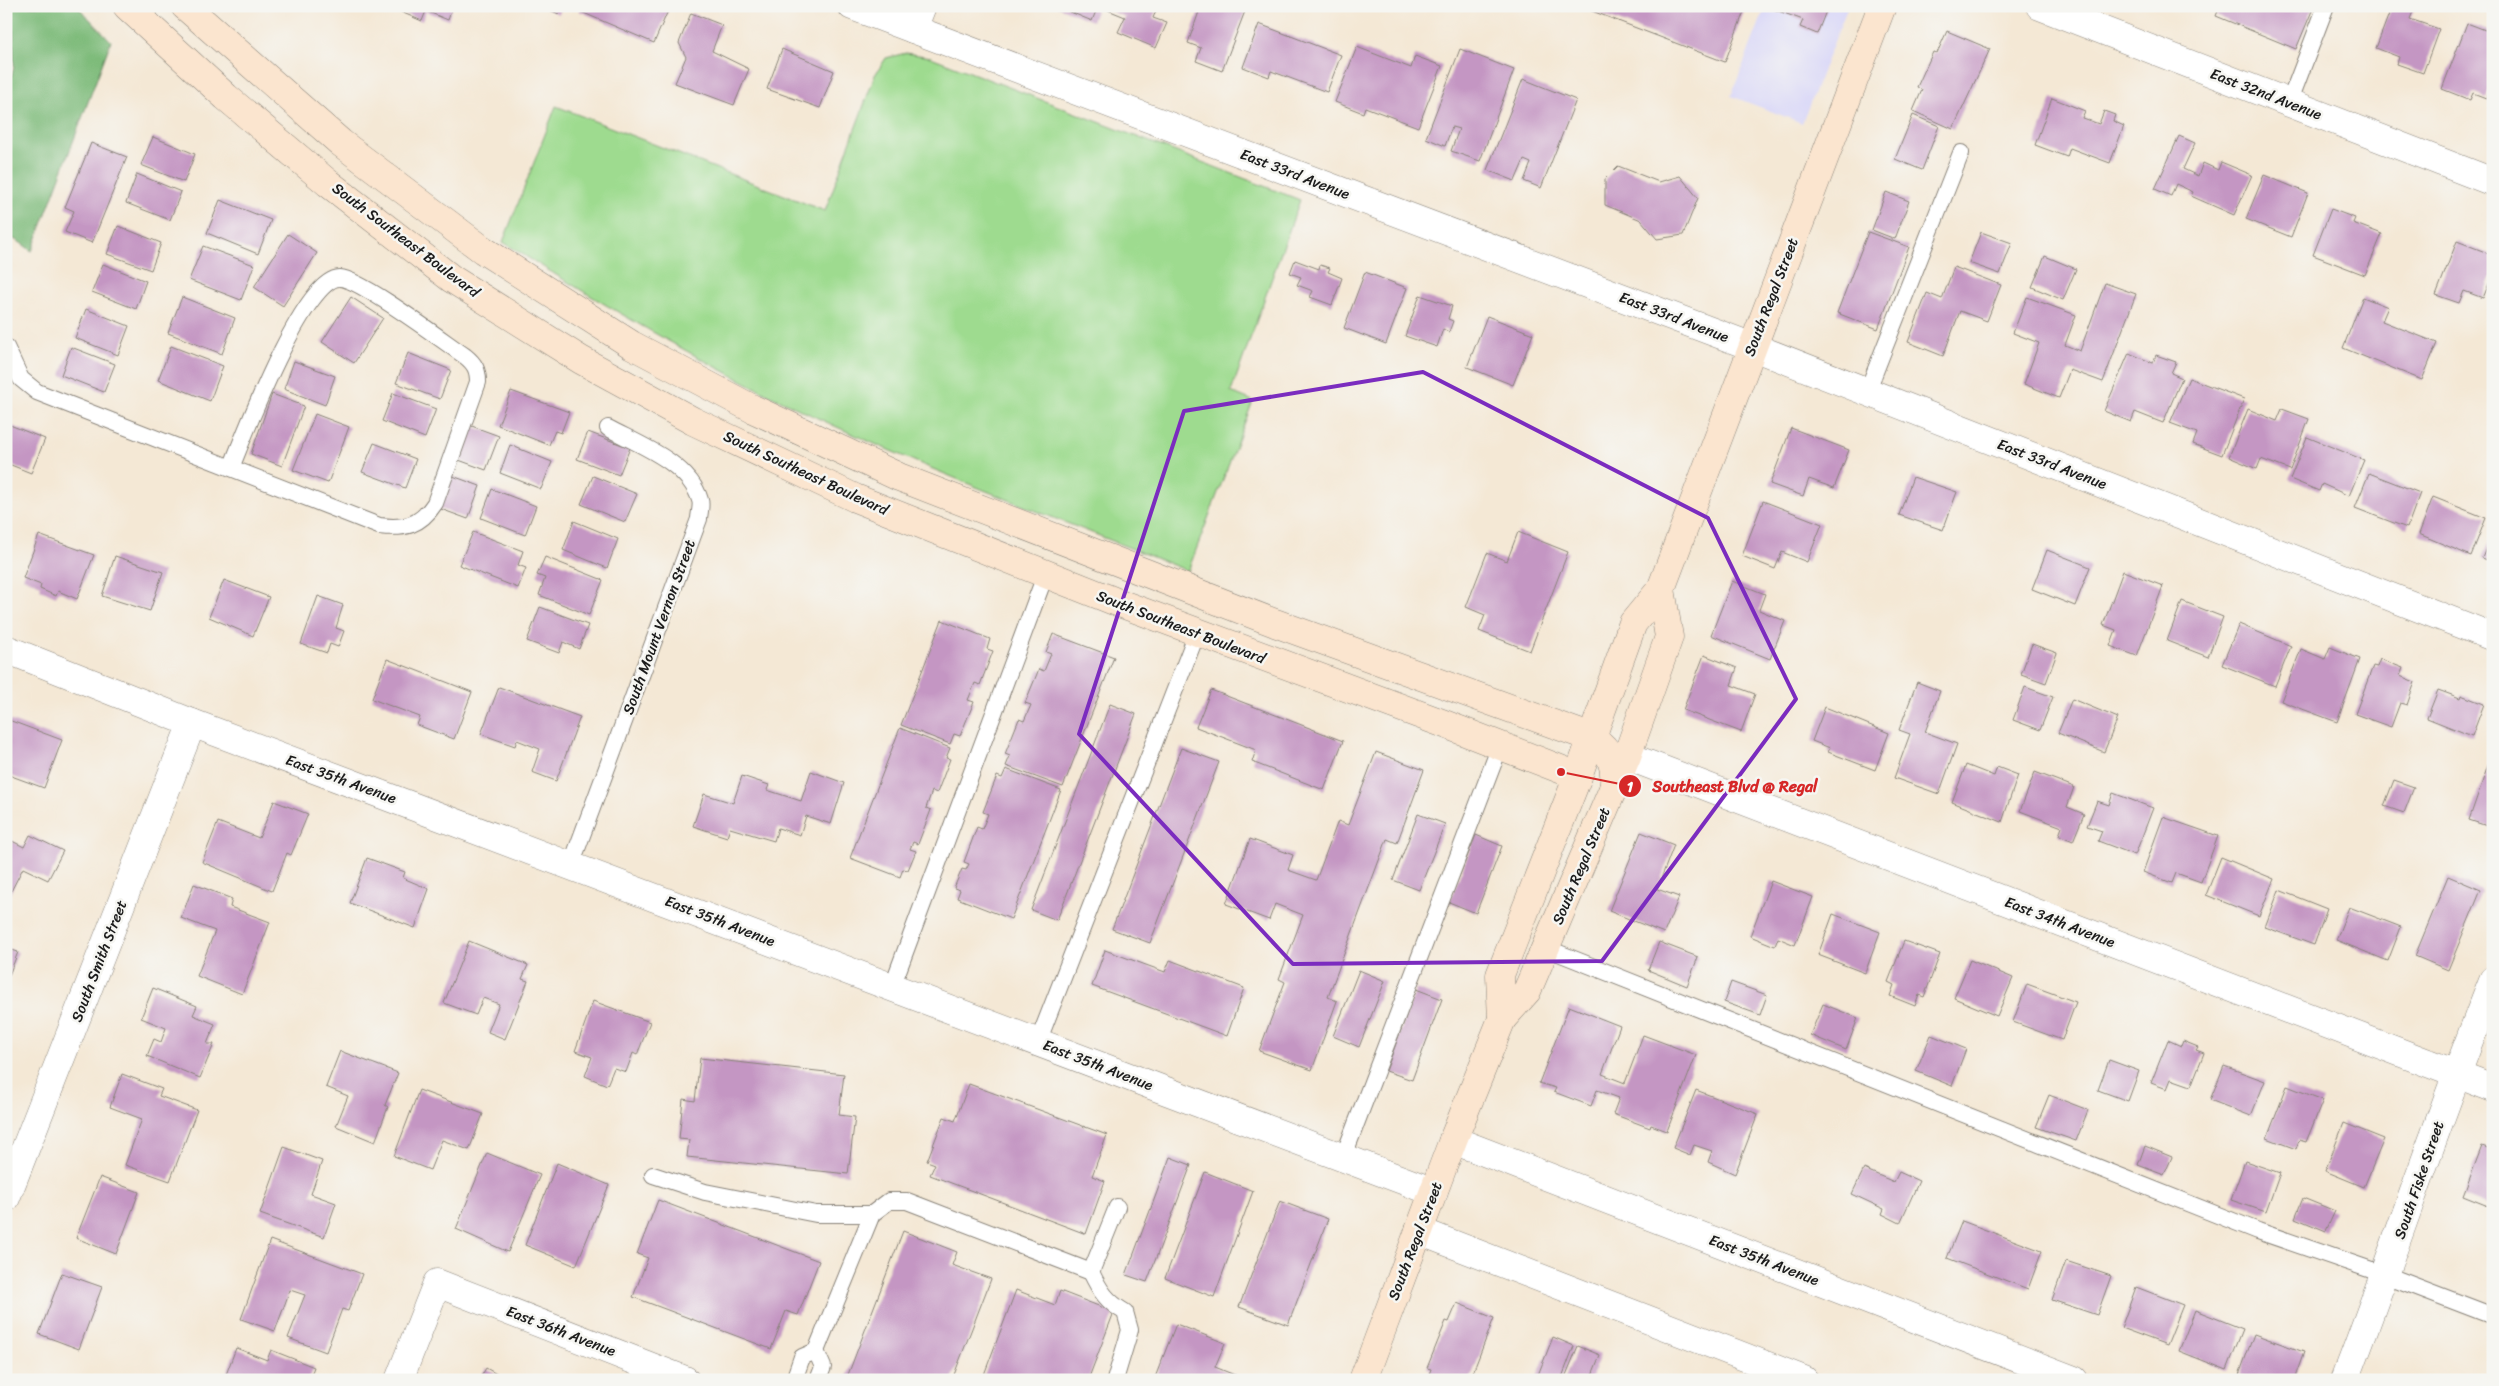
<svg xmlns="http://www.w3.org/2000/svg" width="2499" height="1386" viewBox="0 0 2499 1386" font-family="Sriracha,sans-serif">
<rect width="100%" height="100%" fill="#f6f6f2"/>
<filter id="ink" filterUnits="userSpaceOnUse"><feTurbulence type="fractalNoise" baseFrequency=".02" numOctaves="2"/><feDisplacementMap in="SourceGraphic" scale="10" xChannelSelector="R" yChannelSelector="G"/><feConvolveMatrix kernelMatrix="1 2 1 2 8 2 1 2 1" color-interpolation-filters="sRGB"/></filter>
<filter id="wash" filterUnits="userSpaceOnUse"><feTurbulence type="fractalNoise" baseFrequency=".0096" numOctaves="4" result="noise"/><feDisplacementMap in="SourceGraphic" scale="20" xChannelSelector="R" yChannelSelector="G"/><feGaussianBlur stdDeviation="1.12" result="paint"/><feColorMatrix in="noise" values="0 0 0 0 0 0 0 0 0 0 0 0 0 0 0 0 0 1.4 0 .05"/><feComposite in="paint" operator="in"/></filter>
<g filter="url(#wash)">
<rect width="100%" height="100%" fill="#f4e8d5"/>
<path fill="#d9d7f8" d="M1766 6H1848L1802 123 1731 96Z"/>
<path fill="#9edb8f" stroke="#5d7c56" d="M906 53 931 57 1300 200 1231 392 1253 401 1188 571C1071 524 952 480 837 427 721 374 611 310 503 242L556 106 825 211 875 75 886 58Z"/>
<path fill="#7ebb7a" stroke="#4d6c4b" d="M7 6H77L111 41 32 251 18 241 6 236V94L14 67 13 31Z"/>
<g id="blocks">
<g fill="#c496c3">
<path d="M404 6H453L448 20 426 11 422 21 401 12Z"/>
<path d="M540 6H562L559 14Z"/>
<path d="M582 6H670L654 43 579 11Z"/>
<path d="M1056 6H1098L1092 21Z"/>
<path d="M1110 6H1158L1153 18 1167 23 1156 48 1118 32 1125 17 1108 10Z"/>
<path d="M1201 6H1247L1222 71 1196 61 1201 48 1188 43Z"/>
<path d="M1579 6H1746L1725 62Z"/>
<path d="M1774 6H1828L1817 34 1800 27 1803 20 1773 9Z"/>
<path d="M2220 6H2314L2296 49 2216 16Z"/>
<path d="M2392 6H2406L2414 9 2410 19 2439 29 2423 73 2397 64 2399 57 2376 48Z"/>
<path d="M691 13 722 25 712 51 749 69 734 105 675 83 686 57 679 43Z"/>
<path d="M2467 23 2493 33V80L2486 98 2473 93 2470 100 2442 89Z"/>
<path d="M1259 24 1341 55 1327 92 1271 71 1269 77 1243 67Z"/>
<path d="M1947 31 1990 49 1953 129 1913 111 1922 90 1917 87 1933 52 1937 53Z"/>
<path d="M1357 47 1411 68 1415 56 1442 66 1418 127 1365 107 1363 113 1335 102Z"/>
<path d="M782 49 834 71 820 108 767 89Z"/>
<path d="M1460 49 1514 70 1480 161 1451 151 1459 129 1452 127 1445 146 1426 138Z"/>
<path d="M1523 79 1576 100 1541 188 1524 181 1531 163 1524 160 1515 181 1487 170Z"/>
<path d="M2052 98 2085 111 2082 118 2099 124 2104 111 2115 115 2113 121 2124 126 2110 163 2070 148 2067 157 2035 145Z"/>
<path d="M1913 115 1939 126 1922 170 1895 159Z"/>
<path d="M2179 136 2195 143 2183 169 2198 176 2203 163 2218 170 2221 162 2252 175 2234 215 2191 196 2193 192 2176 184 2171 196 2155 189Z"/>
<path d="M153 137 195 154 184 182 141 165Z"/>
<path d="M91 143 127 157 92 243 65 232 74 211 65 207Z"/>
<path d="M1618 166 1659 182 1680 176 1698 198 1683 235 1657 239 1641 220 1605 205V179Z"/>
<path d="M137 174 181 192 170 220 126 203Z"/>
<path d="M2264 175 2308 193 2291 237 2246 219Z"/>
<path d="M1886 192 1909 201 1895 239 1872 230Z"/>
<path d="M220 200 271 220 258 254 207 233Z"/>
<path d="M2331 209 2355 218 2353 223 2382 234 2365 275 2313 255Z"/>
<path d="M118 226 161 243 151 270 107 254Z"/>
<path d="M1868 232 1909 247 1878 329 1837 313Z"/>
<path d="M1981 232 2012 243 2000 274 1969 263Z"/>
<path d="M288 234 317 253 283 306 254 287Z"/>
<path d="M2457 241 2493 255V274L2483 298 2464 291 2459 303 2436 295Z"/>
<path d="M203 246 254 265 241 300 189 280Z"/>
<path d="M2045 256 2076 269 2063 300 2032 287Z"/>
<path d="M1295 260 1319 269 1320 265 1330 268 1328 272 1342 278 1332 305 1310 297 1313 291 1297 285 1301 277 1290 273Z"/>
<path d="M103 264 146 281 136 309 92 292Z"/>
<path d="M1954 267 2001 285 1987 321 1960 311 1943 356 1908 342 1927 293 1942 299Z"/>
<path d="M1365 272 1407 288 1386 344 1344 328Z"/>
<path d="M2105 283 2136 294 2103 382 2070 370 2059 398 2024 384 2039 343 2013 333 2027 297 2076 315 2065 345 2080 351Z"/>
<path d="M1420 295 1452 306 1448 319 1453 321 1449 332 1443 329 1437 347 1405 336Z"/>
<path d="M182 297 235 318 222 354 168 333Z"/>
<path d="M351 297 383 318 354 363 322 342Z"/>
<path d="M2363 297 2388 307 2382 321 2437 343 2422 380 2343 348Z"/>
<path d="M86 309 129 326 118 355 75 338Z"/>
<path d="M1487 316 1533 334 1513 385 1467 367Z"/>
<path d="M171 346 223 366 210 401 158 380Z"/>
<path d="M71 347 115 364 104 392 61 375Z"/>
<path d="M408 353 451 370 440 399 396 383Z"/>
<path d="M2129 353 2153 363 2156 355 2176 362 2171 373 2182 378 2163 423 2135 412 2131 422 2104 411Z"/>
<path d="M294 361 335 376 325 405 284 389Z"/>
<path d="M2189 378 2244 399 2222 455 2193 444 2197 433 2170 423Z"/>
<path d="M511 391 569 412 561 433 555 431 549 445 498 425Z"/>
<path d="M393 393 436 409 425 438 382 421Z"/>
<path d="M272 394 304 406 282 466 251 454Z"/>
<path d="M2248 409 2277 421 2282 409 2309 419 2290 470 2261 459 2257 469 2229 457Z"/>
<path d="M315 414 349 427 328 483 293 470Z"/>
<path d="M10 425 45 439 31 473 6 463V435Z"/>
<path d="M469 425 499 436 486 470 456 459Z"/>
<path d="M1791 428 1849 450 1834 488 1809 479 1803 496 1770 484Z"/>
<path d="M588 432 630 448 619 475 577 459Z"/>
<path d="M2307 437 2364 460 2349 496 2322 484 2319 491 2290 479Z"/>
<path d="M374 443 416 459 405 488 362 472Z"/>
<path d="M510 445 552 462 541 489 500 473Z"/>
<path d="M2369 473 2420 493 2407 528 2355 508Z"/>
<path d="M450 475 480 486 468 519 438 508Z"/>
<path d="M593 476 637 494 625 522 581 504Z"/>
<path d="M1913 477 1957 492 1943 530 1899 515Z"/>
<path d="M492 489 536 506 525 535 481 518Z"/>
<path d="M2433 497 2486 518 2471 556 2419 534Z"/>
<path d="M1763 501 1822 524 1807 562 1782 552 1775 569 1742 556Z"/>
<path d="M574 521 618 539 607 568 563 550Z"/>
<path d="M473 532 523 551 518 565 526 568 518 588 459 565Z"/>
<path d="M1518 532 1568 552 1530 651 1479 631 1485 615 1466 607 1487 553 1507 561Z"/>
<path d="M2493 532V562L2482 558Z"/>
<path d="M39 535 94 555 77 599 58 591 56 596 40 589 41 585 23 578Z"/>
<path d="M2047 550 2090 567 2075 606 2032 589Z"/>
<path d="M115 556 163 572 150 611 102 596Z"/>
<path d="M545 557 603 580 589 615 539 595 545 578 537 575Z"/>
<path d="M2123 571 2163 586 2137 656 2110 646 2116 630 2103 625Z"/>
<path d="M224 580 269 597 253 636 209 617Z"/>
<path d="M1732 581 1765 594 1759 610 1785 621 1770 659 1711 635Z"/>
<path d="M318 596 343 605 336 628 344 631 338 647 330 644 327 653 301 644Z"/>
<path d="M2182 601 2223 617 2208 657 2167 641Z"/>
<path d="M540 607 588 625 579 649 563 642 559 653 527 641Z"/>
<path d="M942 620 990 639 987 649 993 651 980 685 975 683 968 700 974 702 960 736 954 734 950 744 901 725Z"/>
<path d="M2239 624 2291 646 2275 686 2222 665Z"/>
<path d="M1053 634 1114 657 1063 787 1006 766 1010 756 1005 754 1019 719 1024 721 1031 705 1025 703 1039 669 1044 671 1051 654 1046 652Z"/>
<path d="M2032 644 2057 653 2046 683 2021 674Z"/>
<path d="M2330 647 2360 659 2337 722 2281 701 2301 649 2325 659Z"/>
<path d="M1704 655 1737 668 1731 685 1755 694 1741 732 1683 710Z"/>
<path d="M387 659 472 692 454 739 417 725 420 717 372 699Z"/>
<path d="M2380 659 2403 668 2400 676 2415 682 2407 705 2400 703 2391 727 2355 714 2373 666 2377 667Z"/>
<path d="M1917 682 1940 691 1925 732 1957 744 1939 794 1894 778 1910 734 1899 730Z"/>
<path d="M499 687 580 717 556 781 532 772 540 749 517 740 515 746 481 734Z"/>
<path d="M2025 687 2053 697 2040 730 2013 720Z"/>
<path d="M1211 690 1343 741 1324 790 1252 762 1256 750 1196 727Z"/>
<path d="M2438 690 2460 698 2461 695 2484 704 2472 736 2427 718Z"/>
<path d="M2072 699 2118 718 2104 752 2058 733Z"/>
<path d="M1110 704 1136 714 1057 920 1031 910Z"/>
<path d="M1825 707 1889 733 1875 770 1828 752 1830 748 1812 741Z"/>
<path d="M6 719 62 740 44 788 6 774Z"/>
<path d="M900 728 950 748 946 758 950 759 937 793 932 791 926 808 931 810 918 844 913 842 910 849 916 851 908 870 903 869 900 877 850 858Z"/>
<path d="M1181 748 1219 762 1150 943 1112 929Z"/>
<path d="M1376 752 1424 770 1397 843 1387 839 1328 997 1337 1001 1312 1070 1259 1051 1285 982 1279 979 1303 915 1275 904 1269 920 1226 904 1250 839 1293 855 1288 870 1316 880 1338 821 1348 825Z"/>
<path d="M2492 754H2493V828L2469 820Z"/>
<path d="M1966 765 1994 776 1997 767 2018 775 2002 822 1952 802Z"/>
<path d="M1006 769 1061 790 1011 919 957 898 960 890 954 888 962 869 966 870 969 864 964 862 977 827 982 829 988 814 983 812 997 776 1002 778Z"/>
<path d="M811 771 844 783 831 824 806 816 800 835 778 828 774 841 730 828 727 837 693 826 704 794 733 803 742 776 769 785 767 790 801 801Z"/>
<path d="M2035 772 2074 787 2067 807 2084 814 2073 841 2059 835 2062 827 2020 811Z"/>
<path d="M2394 780 2414 787 2404 813 2384 806Z"/>
<path d="M2113 793 2153 808 2135 855 2098 841 2102 831 2087 826 2097 801 2109 805Z"/>
<path d="M274 801 308 814 291 855 287 853 272 891 202 862 218 822 259 838Z"/>
<path d="M1418 814 1445 824 1419 890 1393 880Z"/>
<path d="M2163 817 2218 836 2201 882 2176 873 2172 883 2143 872Z"/>
<path d="M1641 832 1674 845 1657 889 1679 897 1664 933 1609 911Z"/>
<path d="M30 835 63 851 48 880 23 868 6 901V838L24 847Z"/>
<path d="M1476 835 1502 846 1476 913 1449 902Z"/>
<path d="M2221 857 2274 879 2259 916 2206 895Z"/>
<path d="M367 858 405 872 403 878 429 889 415 928 350 903Z"/>
<path d="M2448 876 2481 890 2448 970 2415 956Z"/>
<path d="M1771 881 1813 897 1795 945 1778 938 1775 946 1750 936Z"/>
<path d="M194 884 232 899 230 907 270 922 242 994 197 976 215 931 181 918Z"/>
<path d="M2279 890 2327 909 2314 945 2265 927Z"/>
<path d="M2349 907 2401 927 2388 961 2336 940Z"/>
<path d="M1833 914 1880 932 1865 973 1818 955Z"/>
<path d="M469 941 528 965 522 979 528 981 505 1039 488 1032 499 1004 483 998 476 1015 444 1003Z"/>
<path d="M1904 941 1940 954 1924 997 1919 995 1915 1006 1890 996 1894 985 1888 982Z"/>
<path d="M1659 942 1698 957 1687 986 1648 970Z"/>
<path d="M6 948 18 952 6 983Z"/>
<path d="M1105 950 1165 972 1170 960 1244 988 1227 1036 1092 986Z"/>
<path d="M1970 960 2013 978 1997 1016 1954 998Z"/>
<path d="M1359 970 1385 981 1359 1047 1333 1036Z"/>
<path d="M1731 982 1767 995 1760 1015 1724 1002Z"/>
<path d="M2027 984 2076 1002 2062 1040 2013 1022Z"/>
<path d="M153 988 197 1006 193 1015 215 1024 207 1044H214L200 1078 147 1056 154 1039 161 1042 166 1028 141 1018Z"/>
<path d="M1416 989 1442 999 1412 1080 1386 1071Z"/>
<path d="M593 1001 650 1022 637 1055 633 1053 626 1072 614 1068 607 1085 585 1076 592 1057 575 1051Z"/>
<path d="M1823 1004 1858 1018 1846 1050 1810 1035Z"/>
<path d="M1569 1006 1620 1026 1602 1074 1625 1083 1643 1035 1696 1055 1667 1131 1651 1125 1650 1128 1613 1114 1619 1098 1597 1090 1591 1106 1554 1092 1556 1088 1539 1083Z"/>
<path d="M1931 1035 1966 1049 1952 1086 1916 1071Z"/>
<path d="M2168 1040 2181 1046 2183 1041 2198 1047 2196 1050 2204 1053 2191 1086 2171 1079 2167 1089 2151 1083Z"/>
<path d="M340 1051 398 1073 385 1105 388 1107 375 1142 336 1126 348 1096 326 1087Z"/>
<path d="M700 1058 844 1074 839 1115 855 1117 848 1174 687 1157 689 1140 679 1139 683 1099 695 1101Z"/>
<path d="M2109 1060 2139 1071 2128 1101 2098 1090Z"/>
<path d="M2224 1066 2265 1081 2251 1116 2210 1100Z"/>
<path d="M122 1074 162 1089 159 1096 197 1110 170 1181 125 1165 142 1119 110 1107Z"/>
<path d="M969 1084 1107 1135 1092 1176 1105 1181 1086 1234 930 1175 935 1164 927 1161 944 1117 955 1121Z"/>
<path d="M2287 1086 2323 1100 2306 1142 2299 1140 2296 1149 2267 1138Z"/>
<path d="M419 1090 483 1114 469 1150 442 1140 430 1170 394 1156Z"/>
<path d="M1696 1090 1758 1114 1735 1174 1708 1162 1712 1151 1694 1145 1690 1155 1673 1148Z"/>
<path d="M2049 1095 2088 1110 2076 1141 2036 1127Z"/>
<path d="M2344 1123 2384 1139 2364 1187 2325 1171Z"/>
<path d="M2145 1146 2172 1157 2164 1175 2138 1165Z"/>
<path d="M2482 1146 2493 1150V1208L2463 1196Z"/>
<path d="M284 1147 322 1161 311 1194 336 1203 324 1237 260 1214Z"/>
<path d="M487 1153 540 1175 508 1252 456 1229Z"/>
<path d="M1170 1157 1191 1165 1147 1282 1126 1275Z"/>
<path d="M2245 1161 2280 1173 2266 1212 2231 1200Z"/>
<path d="M557 1163 609 1185 576 1266 525 1245Z"/>
<path d="M1864 1169 1894 1182 1899 1172 1919 1181 1900 1223 1882 1214 1884 1209 1852 1194Z"/>
<path d="M1205 1172 1253 1191 1214 1297 1165 1278Z"/>
<path d="M100 1177 139 1192 116 1254 76 1238Z"/>
<path d="M2303 1198 2335 1211 2326 1231 2295 1218Z"/>
<path d="M658 1200 819 1261 798 1315 786 1311 771 1349 633 1297 648 1258 637 1254Z"/>
<path d="M1280 1201 1328 1219 1288 1325 1239 1307Z"/>
<path d="M1962 1221 2042 1251 2028 1289 1947 1258Z"/>
<path d="M903 1231 957 1252 952 1265 991 1279 952 1380H846Z"/>
<path d="M270 1240 362 1274 348 1311 342 1309 326 1352 288 1338 305 1295 290 1290 275 1331 241 1319Z"/>
<path d="M2066 1261 2111 1276 2097 1315 2052 1300Z"/>
<path d="M62 1273 102 1287 79 1349 39 1334Z"/>
<path d="M2136 1287 2183 1305 2167 1345 2121 1328Z"/>
<path d="M1016 1290 1055 1305 1060 1291 1114 1312 1088 1380H982Z"/>
<path d="M1457 1303 1494 1318 1470 1380 1457 1377 1456 1380H1427L1431 1369 1427 1368 1446 1321 1449 1322Z"/>
<path d="M2195 1310 2243 1329 2227 1370 2179 1351Z"/>
<path d="M1176 1324 1225 1343 1215 1367 1247 1380H1154Z"/>
<path d="M2254 1334 2304 1352 2294 1380H2252L2239 1375Z"/>
<path d="M1553 1337 1574 1346 1561 1380H1536Z"/>
<path d="M1578 1346 1600 1355 1590 1380H1564Z"/>
<path d="M236 1348 267 1360 271 1350 314 1367 309 1380H224Z"/>
<path d="M486 1368 507 1380H479Z"/>
</g>
</g>
</g>
<g filter="url(#ink)">
<use href="#blocks" fill-opacity="0" stroke="#888278" stroke-width="1"/>
<g fill="none" stroke-linecap="round" stroke-linejoin="round">
<g stroke="#888278" stroke-width="18">
<g id="service">
<path d="M2289 103 2326 6"/>
<path d="M6 347 21 379 37 392 379 526C405 529 420 526 435 503L478 382C478 370 475 364 465 356 443 341 361 279 340 278 304 277 244 436 231 468"/>
<path d="M1867 392 1961 153"/>
<path d="M571 865 699 519C699 514 702 506 700 500 689 463 640 445 608 428"/>
<path d="M1546 948 2258 1231 2386 1275 2493 1316"/>
<path d="M892 987 1046 573"/>
<path d="M1038 1042 1197 633"/>
<path d="M1343 1158 1500 746"/>
<path d="M653 1175 705 1192 816 1214H872"/>
<path d="M1091 1272C1100 1291 1107 1302 1125 1312L1130 1330 1115 1380"/>
<path d="M816 1351 823 1367 818 1380"/>
<path d="M794 1380 802 1357 816 1351 872 1214 889 1201H907L1091 1272 1117 1207"/>
</g>
</g>
<g stroke="#888278" stroke-width="29">
<g id="minor">
<path d="M852 6 1753 347 2493 637"/>
<path d="M2040 6 2493 182"/>
<path d="M913 29 922 6"/>
<path d="M6 649 192 723 1434 1192"/>
<path d="M1627 756 2493 1088"/>
<path d="M1453 1140 2074 1380"/>
<path d="M6 1198 192 723"/>
<path d="M1419 1231 1804 1380"/>
<path d="M399 1380 437 1283 685 1380"/>
<path d="M2345 1380C2396 1247 2440 1112 2493 980"/>
</g>
</g>
<g stroke="#888278" stroke-width="29">
<g id="secondary">
<path d="M127 6 226 97 328 183 452 279 581 360 693 421 855 498 1114 601 1442 723 1578 776"/>
<path d="M185 6 341 143 483 250 632 345 753 409 899 477 1275 623 1592 738C1611 749 1617 769 1613 790"/>
<path d="M1502 1019 1500 975 1578 776 1633 623 1661 589 1882 6"/>
<path d="M1363 1380 1453 1140 1502 1019 1527 991 1627 756 1669 637 1661 589"/>
</g>
</g>
<use href="#service" stroke="#fff" stroke-width="16"/>
<use href="#minor" stroke="#fff" stroke-width="28"/>
<use href="#secondary" stroke="#fbe5cf" stroke-width="28"/>
</g>
</g>
<path fill="none" stroke="#7b2cbf" stroke-width="4" stroke-linejoin="round" d="M1423 372 1708 518 1796 699 1602 961 1293 964 1079 734 1184 411Z"/>
<g text-anchor="middle" dominant-baseline="central" stroke-width="5" stroke-linejoin="round" paint-order="stroke">
<g font-size="15" fill="#1c1c1c" stroke="#f6f6f2">
<text transform="translate(2266 94) rotate(21)">East 32nd Avenue</text>
<text transform="translate(1295 174) rotate(21)">East 33rd Avenue</text>
<text transform="translate(406 240) rotate(37)">South Southeast Boulevard</text>
<text transform="translate(1771 297) rotate(-69)">South Regal Street</text>
<text transform="translate(1674 317) rotate(21)">East 33rd Avenue</text>
<text transform="translate(2052 464) rotate(21)">East 33rd Avenue</text>
<text transform="translate(806 473) rotate(25)">South Southeast Boulevard</text>
<text transform="translate(659 627) rotate(-70)">South Mount Vernon Street</text>
<text transform="translate(1181 627) rotate(21)">South Southeast Boulevard</text>
<text transform="translate(341 779) rotate(20)">East 35th Avenue</text>
<text transform="translate(1581 866) rotate(-67)">South Regal Street</text>
<text transform="translate(720 921) rotate(21)">East 35th Avenue</text>
<text transform="translate(2060 922) rotate(21)">East 34th Avenue</text>
<text transform="translate(99 961) rotate(-69)">South Smith Street</text>
<text transform="translate(1098 1065) rotate(21)">East 35th Avenue</text>
<text transform="translate(2419 1180) rotate(-71)">South Fiske Street</text>
<text transform="translate(1415 1241) rotate(-69)">South Regal Street</text>
<text transform="translate(1764 1260) rotate(21)">East 35th Avenue</text>
<text transform="translate(561 1331) rotate(21)">East 36th Avenue</text>
</g>
</g>
<path fill="none" stroke="#d62828" stroke-width="2" d="M1561 772L1630 786"/>
<g fill="#d62828" stroke="#f6f6f2" stroke-width="2">
<circle cx="1561" cy="772" r="5"/>
<circle cx="1630" cy="786" r="12"/>
</g>
<g font-size="15" text-anchor="middle" font-weight="bold" fill="#fff">
<text x="1630" y="792">1</text>
</g>
<g font-size="16" text-anchor="middle" font-weight="bold" fill="#d62828" stroke="#f6f6f2" stroke-width="5" stroke-linejoin="round" paint-order="stroke">
<text x="1735" y="792">Southeast Blvd @ Regal</text>
</g>
<rect width="2499" height="1386" fill="none" stroke="#f6f6f2" stroke-width="25"/>
</svg>
